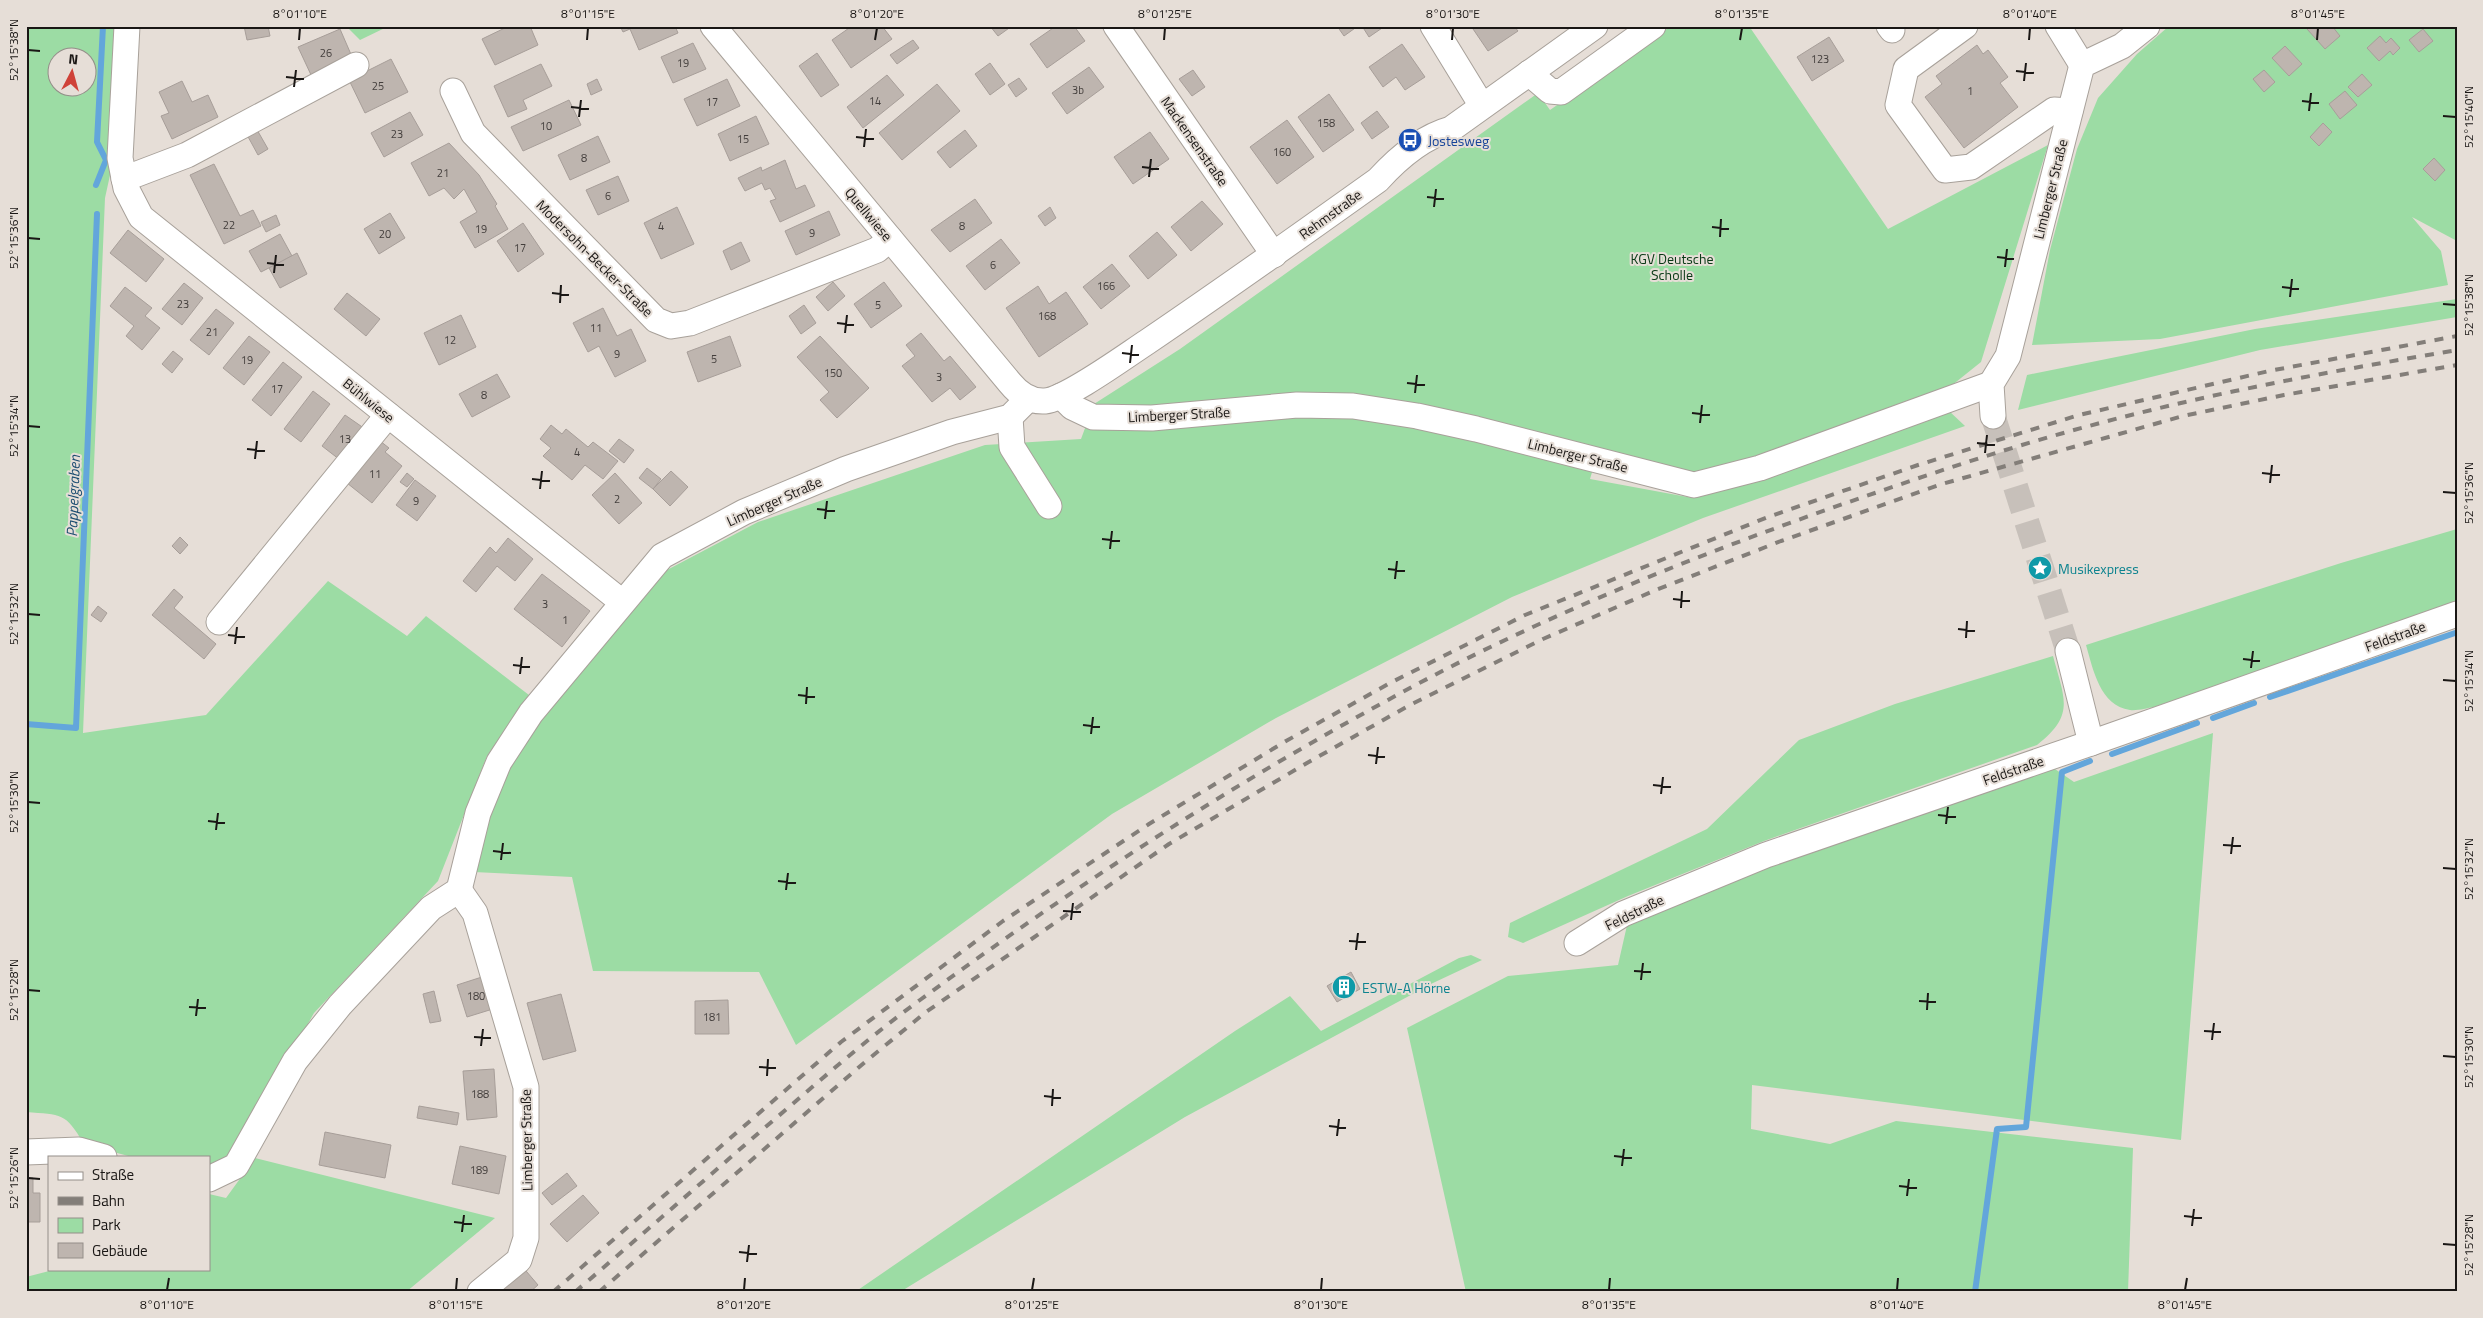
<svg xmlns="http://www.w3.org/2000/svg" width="2483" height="1318" viewBox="0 0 2483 1318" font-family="'Titillium Web',sans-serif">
<rect width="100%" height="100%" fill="#e6ded7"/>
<g fill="#9cdca4" fill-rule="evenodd">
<path d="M26 26H119L112 166 105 198 83 733 206 715 328 581 407 636 426 616 529 695 487 756 438 881 314 1013 237 1149 209 1170V1157H132L84 1144C65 1112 62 1115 26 1112ZM58 58H88V88H58Z"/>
<path d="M346 26H389L360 40Z"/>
<path d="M1671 26H1749L1888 229 2048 145 1981 362 1951 386 1755 461 1695 477 1598 452 1590 479 1693 498 1948 410 1965 426 1703 518 1512 597 1276 718 1112 814 796 1045 759 972 593 971 572 877 474 872 487 817 515 751 667 570 758 522 985 445 1081 439 1094 404 1180 349 1538 93 1550 110Z"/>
<path d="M2169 26H2457V241L2412 217 2441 251 2448 285 2160 339 2032 345 2050 250 2077 149 2098 98 2137 54Z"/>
<path d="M2457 299V317L2260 350 2018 410 2027 375 2255 329Z"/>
<path d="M2457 529V603L2154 707C2147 708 2137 711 2130 710 2100 706 2093 669 2086 645L2341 563Z"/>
<path d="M2053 656C2064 698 2076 715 2037 745L1764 841 1628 896 1523 943 1508 937 1510 923 1707 829 1799 740 1895 704Z"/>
<path d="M2213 733 2181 1140 1752 1085 1751 1129 1830 1144 1896 1121 2133 1148 2128 1292H1466L1407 1028 1508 976 1618 965 1628 921 1770 862 2052 767 2074 782Z"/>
<path d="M1471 955 1482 960 1433 983 1185 1117 900 1292H855L1235 1031 1290 996 1321 1031 1459 958Z"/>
<path d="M255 1158 495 1218 406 1292H26V1277L57 1269H209V1194L226 1198Z"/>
</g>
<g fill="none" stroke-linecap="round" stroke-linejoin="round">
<g stroke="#63a6db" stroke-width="6">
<path d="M96 185 106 160 97 142 103 26"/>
<path d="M2270 697 2455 633"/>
<path d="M2213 718 2254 703"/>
<path d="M26 724 76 728 97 214"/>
<path d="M2112 754 2197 723"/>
<path d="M1975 1292 1997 1129 2026 1127 2062 772 2090 761"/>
</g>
</g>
<g fill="#beb5af" stroke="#a79e99">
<path d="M244 26H268L270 36 247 40Z"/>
<path d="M509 26H530L538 45 495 65 482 39Z"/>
<path d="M620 26H675L678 33 639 50 630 29 623 32Z"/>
<path d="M852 26H882L892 39 851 68 832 40Z"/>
<path d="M990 26H1012L998 36Z"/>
<path d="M1056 26H1074L1085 41 1047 68 1030 44Z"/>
<path d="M1337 26H1358L1344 36Z"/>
<path d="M1362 26H1385L1369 37Z"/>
<path d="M1471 26H1514L1518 31 1488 51Z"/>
<path d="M2310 26H2332L2340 36 2325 49 2307 29Z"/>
<path d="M340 29 353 59 312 77 298 47Z"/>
<path d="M2423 29 2433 41 2419 52 2409 40Z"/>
<path d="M2380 36 2386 43 2391 38 2400 48 2393 55 2390 51 2379 61 2367 48Z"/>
<path d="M1829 37 1844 61 1812 81 1797 57Z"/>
<path d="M913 40 919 48 897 64 890 55Z"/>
<path d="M693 43 706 69 673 83 661 57Z"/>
<path d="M1402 44 1425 77 1405 90 1396 77 1383 87 1369 67Z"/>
<path d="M1977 45 1983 54 1988 50 2008 77 2000 83 2018 107 1964 148 1925 97 1942 84 1936 76Z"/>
<path d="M2285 46 2302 64 2289 76 2272 58Z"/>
<path d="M817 53 839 85 821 97 799 66Z"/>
<path d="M391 59 408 92 365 113 349 80Z"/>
<path d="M990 63 1005 84 990 95 975 74Z"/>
<path d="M541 64 552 86 523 100 527 109 508 117 494 86Z"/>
<path d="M1089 67 1104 87 1067 114 1052 93Z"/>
<path d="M1193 70 1205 87 1192 96 1179 79Z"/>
<path d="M2264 70 2275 82 2264 92 2253 79Z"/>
<path d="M2362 74 2372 85 2358 97 2348 87Z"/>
<path d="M887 75 904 95 863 128 847 107Z"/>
<path d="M1019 78 1027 89 1016 97 1008 85Z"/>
<path d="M597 79 602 90 591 95 587 84Z"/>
<path d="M727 79 740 106 697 126 684 99Z"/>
<path d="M182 81 192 102 208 95 218 117 172 139 161 116 169 113 159 92Z"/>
<path d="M937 84 960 111 902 160 879 133Z"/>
<path d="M2345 91 2357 105 2340 119 2329 104Z"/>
<path d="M1329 94 1354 130 1323 152 1298 117Z"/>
<path d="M569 100 581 125 523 151 511 127Z"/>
<path d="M1377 111 1389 127 1372 139 1361 123Z"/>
<path d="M410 112 423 135 384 157 371 133Z"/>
<path d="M756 116 769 144 730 161 718 134Z"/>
<path d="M1287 120 1314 157 1277 184 1250 147Z"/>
<path d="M2323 123 2332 132 2319 146 2310 137Z"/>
<path d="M256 128 268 149 258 155 246 133Z"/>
<path d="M965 130 977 146 950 168 937 152Z"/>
<path d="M1150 132 1169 159 1133 184 1114 157Z"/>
<path d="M598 136 610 162 570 180 558 155Z"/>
<path d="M449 143 479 175 497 204 495 206 508 229 475 248 460 222 477 212 464 189 454 199 444 188 429 196 411 163Z"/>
<path d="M2434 158 2445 170 2435 181 2423 169Z"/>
<path d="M785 160 796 189 805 185 815 206 780 222 770 201 776 199 770 188 765 190 762 183 745 191 738 178 761 167 762 171Z"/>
<path d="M214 164 240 216 253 210 261 226 224 244 190 175Z"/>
<path d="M618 176 629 201 598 215 586 190Z"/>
<path d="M975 199 992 223 950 252 931 230Z"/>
<path d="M1202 201 1223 224 1191 251 1171 227Z"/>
<path d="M677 207 694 244 661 259 644 223Z"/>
<path d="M1050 207 1056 218 1045 226 1038 216Z"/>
<path d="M829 211 840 235 796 255 785 231Z"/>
<path d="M390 213 405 238 379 254 364 229Z"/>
<path d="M276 215 280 225 266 232 261 222Z"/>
<path d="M523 223 544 254 518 272 497 241Z"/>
<path d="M128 230 164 259 146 282 110 253Z"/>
<path d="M1157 232 1177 255 1148 279 1129 256Z"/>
<path d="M280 234 292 256 261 272 249 251Z"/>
<path d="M1001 239 1020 263 985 290 966 266Z"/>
<path d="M741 242 750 261 731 270 723 251Z"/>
<path d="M297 253 307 274 280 288 269 268Z"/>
<path d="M1112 264 1130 286 1101 309 1083 287Z"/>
<path d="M833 282 845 296 828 311 816 297Z"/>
<path d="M884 282 902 306 871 328 854 304Z"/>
<path d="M184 283 203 298 182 325 162 309Z"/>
<path d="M1038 286 1049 304 1066 292 1088 324 1039 357 1006 308Z"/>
<path d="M125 287 152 308 145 316 160 328 142 350 126 336 134 326 110 306Z"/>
<path d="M347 293 380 319 366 336 334 309Z"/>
<path d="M804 305 816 323 801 334 789 316Z"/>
<path d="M603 308 617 336 631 329 646 361 615 377 599 346 588 352 573 323Z"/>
<path d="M216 309 234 323 209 355 190 340Z"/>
<path d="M461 315 476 347 439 365 424 333Z"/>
<path d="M921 333 944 361 950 356 976 387 960 400 950 388 932 402 902 366 915 356 906 345Z"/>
<path d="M249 336 270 352 244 385 223 368Z"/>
<path d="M730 336 741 366 698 382 687 352Z"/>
<path d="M820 336 869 388 837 418 820 400 829 392 797 357Z"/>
<path d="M173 351 183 359 172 373 162 364Z"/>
<path d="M283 362 302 377 271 416 252 400Z"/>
<path d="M497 374 510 397 472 417 459 394Z"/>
<path d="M313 391 330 404 301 442 284 429Z"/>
<path d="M345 415 368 431 344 463 322 446Z"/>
<path d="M551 425 562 434 566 429 588 447 593 442 618 461 603 479 585 465 572 480 543 456 551 448 540 439Z"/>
<path d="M375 437 389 448 385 452 402 466 372 503 347 483Z"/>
<path d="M619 439 634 450 624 463 609 451Z"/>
<path d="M647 468 661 479 653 489 639 478Z"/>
<path d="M671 471 688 487 670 506 653 489Z"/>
<path d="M407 473 414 479 407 487 400 482Z"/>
<path d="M615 473 642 503 619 524 592 495Z"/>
<path d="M415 480 436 496 417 521 396 505Z"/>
<path d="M180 537 188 545 180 554 172 546Z"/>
<path d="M508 538 533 559 515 581 497 566 476 592 463 581 490 547 496 553Z"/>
<path d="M542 574 590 611 562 647 514 609Z"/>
<path d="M174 589 183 597 174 608 216 644 204 659 152 615Z"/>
<path d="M98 606 107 613 101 622 91 615Z"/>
<path d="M1351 972 1360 989 1337 1002 1327 986Z"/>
<path d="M485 976 496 1008 467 1017 457 985Z"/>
<path d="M434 991 441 1021 430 1023 423 994Z"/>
<path d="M561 994 576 1051 543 1060 527 1003Z"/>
<path d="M728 1000 729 1034H695V1001Z"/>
<path d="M494 1069 497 1117 467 1120 463 1071Z"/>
<path d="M419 1106 459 1113 457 1125 417 1118Z"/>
<path d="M325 1132 391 1145 385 1178 319 1165Z"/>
<path d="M460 1146 506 1156 499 1194 452 1184Z"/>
<path d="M567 1173 577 1186 552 1205 542 1193Z"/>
<path d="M26 1178H33V1193H40V1222H26Z"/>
<path d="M583 1195 599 1213 567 1242 550 1224Z"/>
<path d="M521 1265 538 1285 530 1292 520 1290 491 1292Z"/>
</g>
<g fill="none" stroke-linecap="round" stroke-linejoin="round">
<path stroke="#c7c0ba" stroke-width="25" stroke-dasharray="25 12" stroke-linecap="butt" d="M1993 416 2068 651"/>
<g stroke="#a8a19a" stroke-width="27">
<g id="minor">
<path d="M127 26 120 158 126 188 141 217 622 602"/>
<path d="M713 26 1010 383C1019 394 1030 402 1045 401 1067 399 1127 355 1147 342 1225 289 1301 235 1378 180 1398 158 1422 137 1451 129L1595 26"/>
<path d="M1116 26 1274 255"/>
<path d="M1433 26 1482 106"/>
<path d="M1889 26 1892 30"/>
<path d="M1965 26 1906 69 1898 105 1945 170 1971 167 2054 110 2070 111"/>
<path d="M2058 26 2082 65"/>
<path d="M1529 73 1550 91 1561 92 1653 26"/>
<path d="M453 91 473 133 656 320 671 326 690 323 877 250 890 239"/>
<path d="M124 179 187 155 356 65"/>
<path d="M1061 396 1072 407 1093 417 1152 418 1297 405 1353 406 1417 416 1476 429 1694 485 1760 468 1991 384"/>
<path d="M1993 416 1991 384 2008 356 2082 65 2122 46 2147 26"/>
<path d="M1010 417 1012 447 1049 506"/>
<path d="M219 622 388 415"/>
<path d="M2068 651 2091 743"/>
<path d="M459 890 475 913 526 1087V1238L519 1260 480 1292"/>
<path d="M1577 943 1623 914 1766 855 2091 743 2457 614"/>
<path d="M26 1152 79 1150 104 1157"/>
<path d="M209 1179 236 1166 295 1061 340 1005 431 908 459 890 478 813 499 762 531 713 662 556 744 512 846 469 952 432 1010 417 1028 399"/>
</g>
</g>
<use href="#minor" stroke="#fff" stroke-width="25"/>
<g stroke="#837e79" stroke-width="4" stroke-dasharray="9 9" stroke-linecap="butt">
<path d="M553 1292 841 1042 1003 921 1149 824 1286 741 1390 683 1525 615 1768 517 1918 465 2079 415 2269 371 2457 336"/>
<path d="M575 1292C638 1238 700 1184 762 1130 814 1086 865 1040 920 1000 1072 888 1232 784 1399 694 1540 617 1692 557 1843 504 1924 476 2006 448 2089 426 2210 393 2333 371 2457 350"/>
<path d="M599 1292 865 1062 926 1012 1169 844 1307 763 1410 705 1543 639 1656 590 1781 541 1942 484 2183 416 2284 395 2457 365"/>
</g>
</g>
<path fill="none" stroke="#1a1715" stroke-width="2" d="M299 40 300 28M587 40 588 28M875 40 877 28M1164 40 1165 28M1452 40 1453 28M1740 40 1742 28M2029 40 2030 28M2317 40 2318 28M28 50 40 51M2016 71 2034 73M286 77 304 79M2024 81 2026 63M294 87 296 70M2302 101 2319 103M571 107 589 109M2309 111 2311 93M2443 116 2456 117M579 117 581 100M856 137 874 139M864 147 866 129M1142 167 1159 169M1149 177 1151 159M1427 197 1444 199M1434 207 1436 189M1712 227 1729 229M1720 237 1721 219M28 238 40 239M1997 257 2014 259M267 263 284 265M2005 267 2007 249M274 273 276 255M2282 287 2299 289M552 293 569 295M2290 297 2292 279M560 303 561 285M2443 304 2456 305M837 323 854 325M845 333 847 315M1122 353 1139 355M1130 363 1132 345M1407 383 1425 385M1415 393 1417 375M1692 413 1710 415M1700 423 1702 405M28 426 40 427M1977 443 1995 445M247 449 265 451M1985 453 1987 435M255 459 257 441M2262 473 2280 475M532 479 550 481M2270 483 2272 465M540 489 542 471M2443 492 2456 493M817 509 835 511M825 519 827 501M1102 539 1120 541M1110 549 1112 531M1388 569 1405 571M1395 579 1397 561M1673 599 1690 601M1681 608 1682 591M28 614 40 615M1958 629 1975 631M228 635 245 637M1966 638 1967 621M235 644 237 627M2243 659 2260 661M513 665 530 667M2251 668 2253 651M520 674 522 657M2443 680 2456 681M798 695 815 697M806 704 807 687M1083 725 1100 727M1091 734 1093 717M1368 755 1385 757M1376 764 1378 747M1653 785 1671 787M1661 794 1663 777M28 802 40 803M1938 815 1956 817M208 821 225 823M1946 824 1948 807M216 830 218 813M2223 845 2241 846M493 851 511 853M2231 854 2233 837M501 860 503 843M2443 868 2456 869M778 881 796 883M786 890 788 873M1063 911 1081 912M1071 920 1073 903M1349 941 1366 942M1356 950 1358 933M1634 971 1651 972M1641 980 1643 963M28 990 40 991M1919 1001 1936 1002M189 1007 206 1008M1927 1010 1928 993M196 1016 198 999M2204 1031 2221 1032M474 1037 491 1038M2212 1040 2214 1023M481 1046 483 1029M2443 1056 2456 1057M759 1067 776 1068M767 1076 768 1059M1044 1096 1061 1098M1052 1106 1053 1089M1329 1126 1346 1128M1337 1136 1339 1119M1614 1156 1632 1158M1622 1166 1624 1149M28 1178 40 1179M1899 1186 1917 1188M1907 1196 1909 1179M2184 1216 2202 1218M454 1222 472 1224M2192 1226 2194 1209M462 1232 464 1215M2443 1244 2456 1245M739 1252 757 1254M747 1262 749 1245M167 1290 169 1278M456 1290 457 1278M744 1290 745 1278M1032 1290 1034 1278M1321 1290 1322 1278M1609 1290 1610 1278M1897 1290 1898 1278M2185 1290 2187 1278"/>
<defs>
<g id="bus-disc" transform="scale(1.25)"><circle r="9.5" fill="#1a4fb4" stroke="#e6ded7"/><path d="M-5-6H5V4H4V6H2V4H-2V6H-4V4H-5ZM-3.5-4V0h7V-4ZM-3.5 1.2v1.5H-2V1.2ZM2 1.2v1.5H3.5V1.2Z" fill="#fff"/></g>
<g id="sight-disc" transform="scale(1.25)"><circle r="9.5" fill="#0f9aa8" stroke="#e6ded7"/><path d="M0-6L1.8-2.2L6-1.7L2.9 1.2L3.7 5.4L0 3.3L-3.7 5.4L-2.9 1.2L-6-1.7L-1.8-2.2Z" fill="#fff"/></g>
<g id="building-disc" transform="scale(1.25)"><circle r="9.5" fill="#0f9aa8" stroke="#e6ded7"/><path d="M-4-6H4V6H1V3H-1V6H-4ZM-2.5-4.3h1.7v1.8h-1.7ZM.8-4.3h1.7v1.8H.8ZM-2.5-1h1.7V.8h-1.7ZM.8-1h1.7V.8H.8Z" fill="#fff"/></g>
</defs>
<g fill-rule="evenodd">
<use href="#bus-disc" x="1410" y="140"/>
<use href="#sight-disc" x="2040" y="568"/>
<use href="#building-disc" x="1344" y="987"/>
</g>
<g text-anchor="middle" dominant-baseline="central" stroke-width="4" stroke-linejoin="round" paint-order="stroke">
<g font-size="11" fill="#433e3c">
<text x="326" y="53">26</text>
<text x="1820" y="59">123</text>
<text x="683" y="63">19</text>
<text x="378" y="86">25</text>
<text x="1078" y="90">3b</text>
<text x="1970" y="91">1</text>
<text x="875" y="101">14</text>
<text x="712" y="102">17</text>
<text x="1326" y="123">158</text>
<text x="546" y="126">10</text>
<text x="397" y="134">23</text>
<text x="743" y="139">15</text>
<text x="1282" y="152">160</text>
<text x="584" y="158">8</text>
<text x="443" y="173">21</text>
<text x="608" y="196">6</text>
<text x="229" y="225">22</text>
<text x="661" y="226">4</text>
<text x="962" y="226">8</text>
<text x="481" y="229">19</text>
<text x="812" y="233">9</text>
<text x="385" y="234">20</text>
<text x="520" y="248">17</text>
<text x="993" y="265">6</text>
<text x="1106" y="286">166</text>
<text x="183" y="304">23</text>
<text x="878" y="305">5</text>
<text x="1047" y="316">168</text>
<text x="596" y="328">11</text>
<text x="212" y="332">21</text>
<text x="450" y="340">12</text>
<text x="617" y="354">9</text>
<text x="714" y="359">5</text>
<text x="247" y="360">19</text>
<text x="833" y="373">150</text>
<text x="939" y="377">3</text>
<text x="277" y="389">17</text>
<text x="484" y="395">8</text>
<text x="345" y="439">13</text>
<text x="577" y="452">4</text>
<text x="375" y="474">11</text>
<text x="617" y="499">2</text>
<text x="416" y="501">9</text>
<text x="545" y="604">3</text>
<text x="565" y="620">1</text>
<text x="476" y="996">180</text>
<text x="712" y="1017">181</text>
<text x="480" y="1094">188</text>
<text x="479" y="1170">189</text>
</g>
<g font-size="14" fill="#164399" stroke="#e6ded7" text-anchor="start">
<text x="1428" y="140">Jostesweg</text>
</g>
<g font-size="14" fill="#1a1715" stroke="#e6ded7">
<text transform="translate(1195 141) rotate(55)">Mackensenstraße</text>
<text transform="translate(2050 189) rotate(-76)">Limberger Straße</text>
<text transform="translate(869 214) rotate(50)">Quellwiese</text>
<text transform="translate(1330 214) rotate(-36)">Rehmstraße</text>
<text transform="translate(595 258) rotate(45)">Modersohn-Becker-Straße</text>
<text transform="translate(369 400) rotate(39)">Bühlwiese</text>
<text transform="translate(1179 414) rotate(-3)">Limberger Straße</text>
<text transform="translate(1578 455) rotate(14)">Limberger Straße</text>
<text transform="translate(774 501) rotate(-24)">Limberger Straße</text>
<text transform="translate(2395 636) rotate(-20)">Feldstraße</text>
<text transform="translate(2013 770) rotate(-19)">Feldstraße</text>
<text transform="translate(1634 912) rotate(-26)">Feldstraße</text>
<text transform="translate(526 1140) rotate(-91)">Limberger Straße</text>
</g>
<g font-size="14" fill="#073814" stroke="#e6ded7">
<text x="1672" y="258">KGV Deutsche<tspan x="1672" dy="16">Scholle</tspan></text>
</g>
<g font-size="14" fill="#0d838f" stroke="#e6ded7" text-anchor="start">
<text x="2058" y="568">Musikexpress</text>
<text x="1362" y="987">ESTW-A Hörne</text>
</g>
<g font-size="15" font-style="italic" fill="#1b4c70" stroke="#e6ded7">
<text transform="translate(73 496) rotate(-88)">Pappelgraben</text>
</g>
</g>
<rect width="2483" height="1318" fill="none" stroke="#e6ded7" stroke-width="55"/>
<rect x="48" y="1156" width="162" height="115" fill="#e6ded7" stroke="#948e89"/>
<rect x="58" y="1172" width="25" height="8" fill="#ffffff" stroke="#948e89"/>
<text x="92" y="1180" font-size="15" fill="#1a1715">Straße</text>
<rect x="58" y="1197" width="25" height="8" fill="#837e79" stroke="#948e89"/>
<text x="92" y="1206" font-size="15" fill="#1a1715">Bahn</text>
<rect x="58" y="1218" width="25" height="15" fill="#9cdca4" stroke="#948e89"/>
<text x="92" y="1230" font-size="15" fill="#1a1715">Park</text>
<rect x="58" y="1243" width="25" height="15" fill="#beb5af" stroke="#948e89"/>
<text x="92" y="1256" font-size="15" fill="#1a1715">Gebäude</text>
<g transform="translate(72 72) rotate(6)"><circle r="24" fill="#e6ded7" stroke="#948e89"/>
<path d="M0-4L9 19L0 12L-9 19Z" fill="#cf4238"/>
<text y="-8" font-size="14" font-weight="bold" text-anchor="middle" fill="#1a1715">N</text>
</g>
<rect x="28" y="28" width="2428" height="1262" fill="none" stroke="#1a1715" stroke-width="2"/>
<g font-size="12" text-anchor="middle" fill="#1a1715">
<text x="300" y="18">8°01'10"E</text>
<text x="588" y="18">8°01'15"E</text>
<text x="877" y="18">8°01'20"E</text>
<text x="1165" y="18">8°01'25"E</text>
<text x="1453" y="18">8°01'30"E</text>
<text x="1742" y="18">8°01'35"E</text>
<text x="2030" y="18">8°01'40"E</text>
<text x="2318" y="18">8°01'45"E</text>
<text transform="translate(14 50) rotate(-90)" y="4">52°15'38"N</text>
<text transform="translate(2469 117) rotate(-90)" y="4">52°15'40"N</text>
<text transform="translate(14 238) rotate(-90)" y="4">52°15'36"N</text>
<text transform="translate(2469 305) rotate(-90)" y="4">52°15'38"N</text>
<text transform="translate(14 426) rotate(-90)" y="4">52°15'34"N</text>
<text transform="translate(2469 493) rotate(-90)" y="4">52°15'36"N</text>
<text transform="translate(14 614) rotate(-90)" y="4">52°15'32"N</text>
<text transform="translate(2469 681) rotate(-90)" y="4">52°15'34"N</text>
<text transform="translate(14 802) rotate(-90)" y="4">52°15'30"N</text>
<text transform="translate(2469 869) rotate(-90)" y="4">52°15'32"N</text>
<text transform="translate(14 990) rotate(-90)" y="4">52°15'28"N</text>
<text transform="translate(2469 1057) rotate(-90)" y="4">52°15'30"N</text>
<text transform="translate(14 1178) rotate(-90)" y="4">52°15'26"N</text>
<text transform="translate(2469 1245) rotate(-90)" y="4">52°15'28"N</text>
<text x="167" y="1309">8°01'10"E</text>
<text x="456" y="1309">8°01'15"E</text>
<text x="744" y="1309">8°01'20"E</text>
<text x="1032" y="1309">8°01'25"E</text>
<text x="1321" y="1309">8°01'30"E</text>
<text x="1609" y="1309">8°01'35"E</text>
<text x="1897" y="1309">8°01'40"E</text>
<text x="2185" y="1309">8°01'45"E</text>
</g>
</svg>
